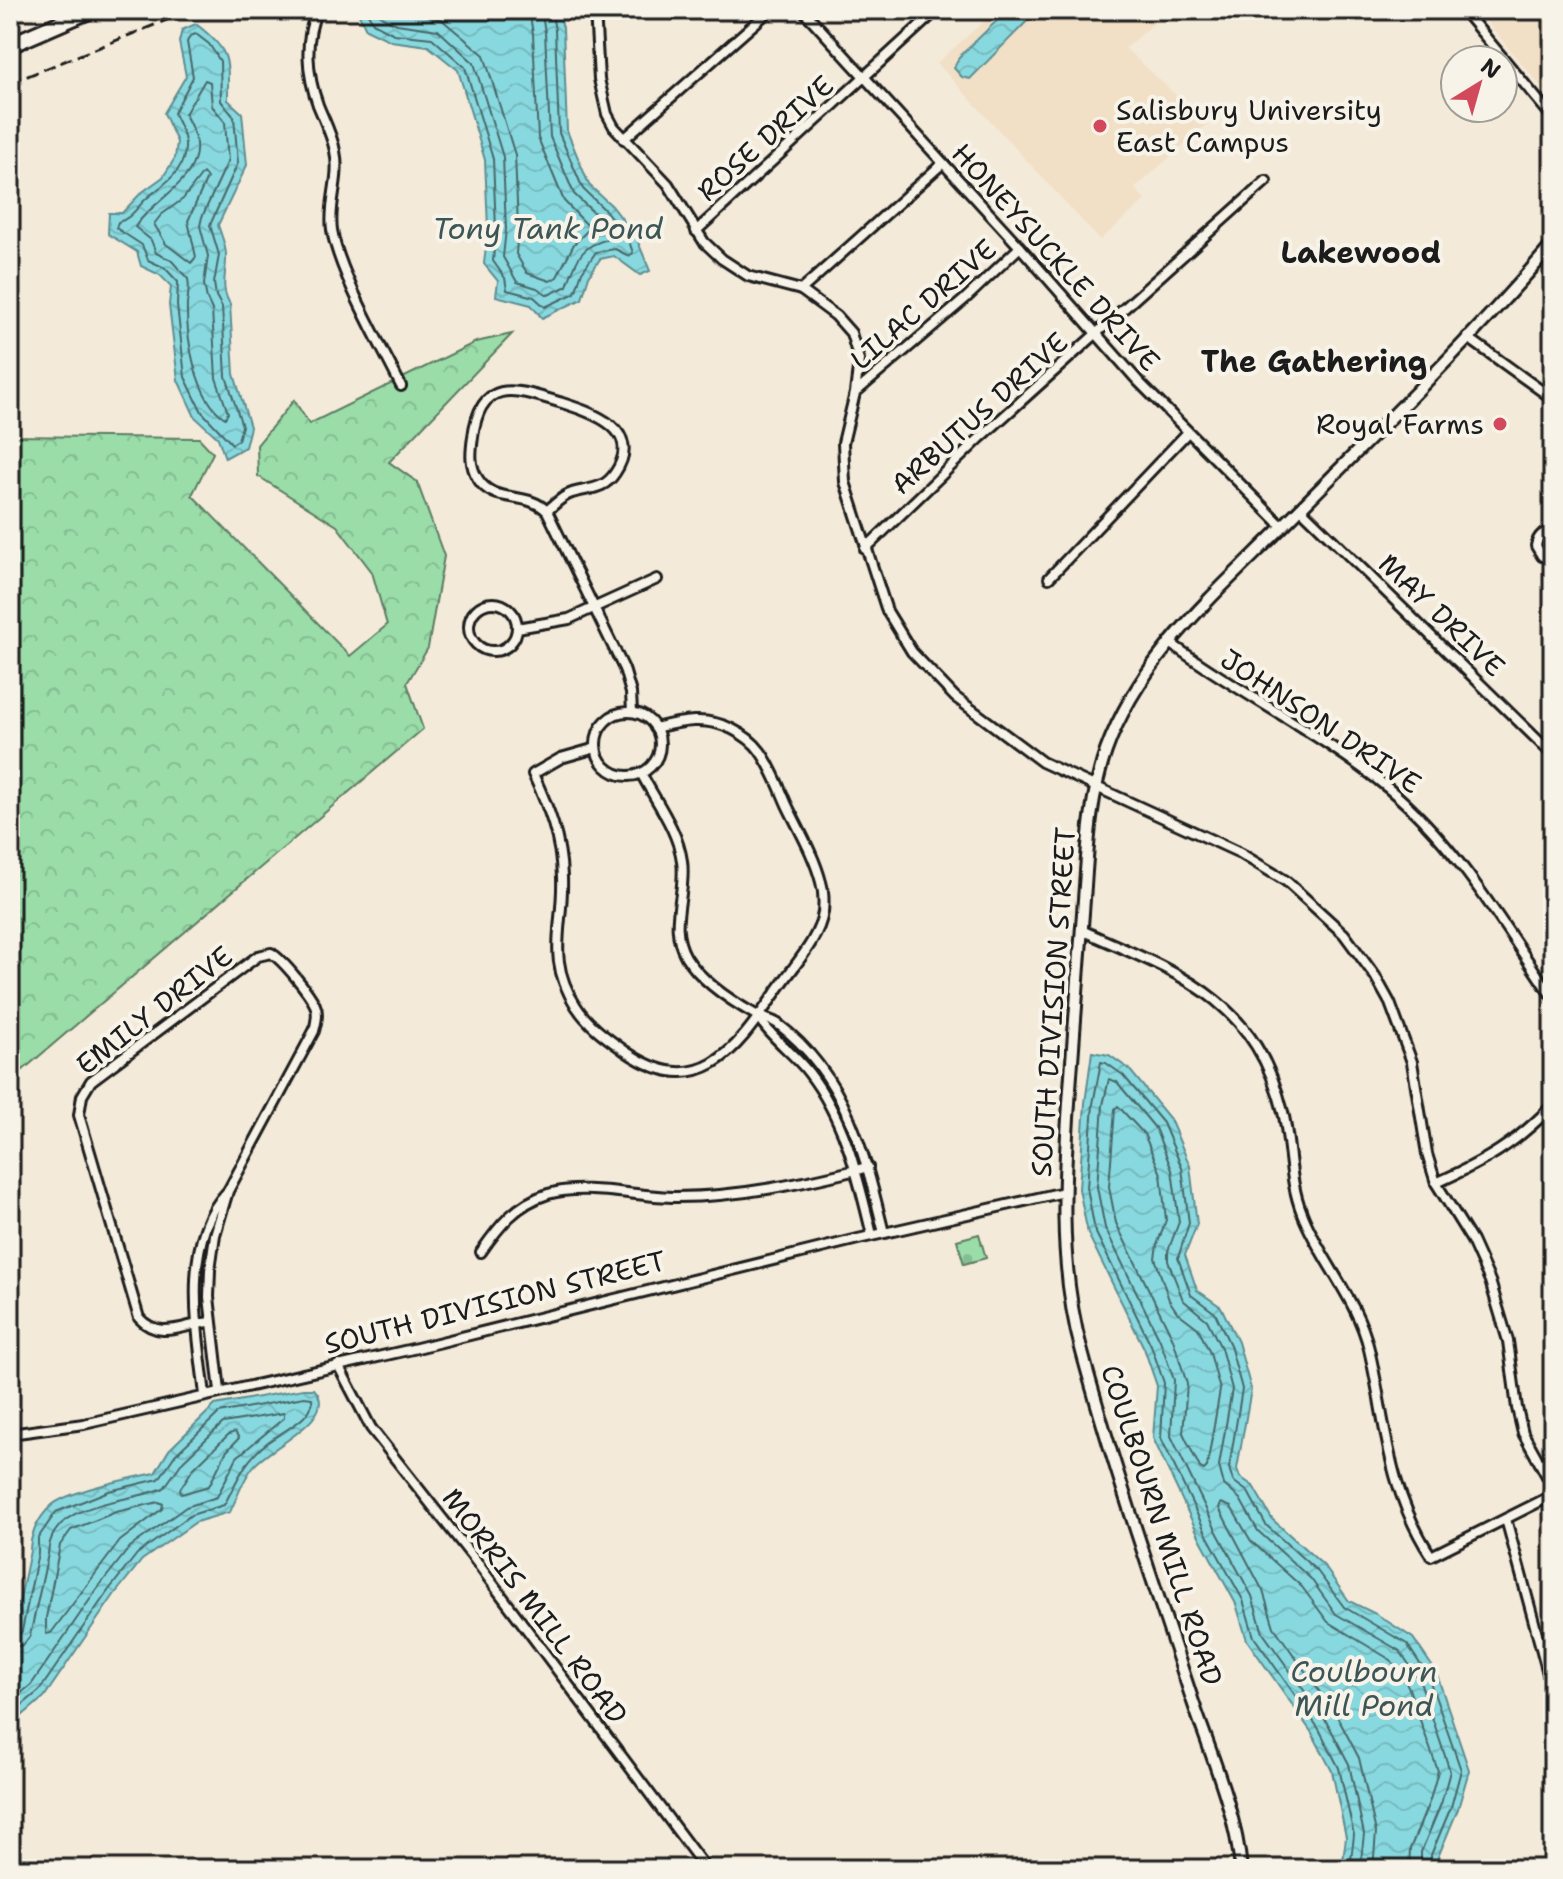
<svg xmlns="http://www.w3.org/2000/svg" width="1563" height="1879" viewBox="0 0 1563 1879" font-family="'Shantell Sans',sans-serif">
<defs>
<pattern id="forest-crowns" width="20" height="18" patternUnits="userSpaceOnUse" patternTransform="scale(2)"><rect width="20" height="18" fill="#9adda9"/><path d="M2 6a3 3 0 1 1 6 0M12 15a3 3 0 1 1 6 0" fill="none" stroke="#84bd91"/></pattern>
<pattern id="cemetery-stones" width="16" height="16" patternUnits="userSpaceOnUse" patternTransform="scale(2)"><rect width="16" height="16" fill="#9adda9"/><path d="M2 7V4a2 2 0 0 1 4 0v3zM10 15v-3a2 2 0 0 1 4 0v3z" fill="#84bd91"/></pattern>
<pattern id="water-waves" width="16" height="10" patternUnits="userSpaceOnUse" patternTransform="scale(2)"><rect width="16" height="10" fill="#88d9df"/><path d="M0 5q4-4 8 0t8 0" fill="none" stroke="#75babf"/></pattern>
</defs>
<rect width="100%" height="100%" fill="#f4ead9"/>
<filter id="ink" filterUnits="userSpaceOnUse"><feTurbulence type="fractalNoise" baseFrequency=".0125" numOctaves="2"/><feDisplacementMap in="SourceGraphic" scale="16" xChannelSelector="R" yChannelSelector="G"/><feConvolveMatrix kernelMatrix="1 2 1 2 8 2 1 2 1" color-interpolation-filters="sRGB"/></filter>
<g filter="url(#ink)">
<g fill="#f1dfc6">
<path d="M997 10H1170L1125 48 1207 124 1135 188 1145 200 1100 240 937 63Z"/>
<path d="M1477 10H1553V101Z"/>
</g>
<path fill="url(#forest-crowns)" stroke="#5b7c62" stroke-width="2" d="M512 334 389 462 417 482 444 556 428 648 407 683 423 729 10 1081V436L199 438 213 453 192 495 350 656 387 625 372 572 337 526 258 476 257 445 294 400 309 424 476 342Z"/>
<path fill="url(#cemetery-stones)" stroke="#5b7c62" stroke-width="2" d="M979 1234 986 1258 964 1264 957 1240Z"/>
<g fill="url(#water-waves)" stroke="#5d8d91" stroke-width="2">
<path d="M357 10H558L563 28 567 131 589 185 612 206 636 237 650 271 640 275 614 256 600 259 589 276 582 299 542 318 531 305 496 296 498 281 484 264 488 228 485 160 458 70 428 46 391 41 366 29Z"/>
<path d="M1008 10H1038L970 79 962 77 954 68 959 57Z"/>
<path d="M196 24C231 51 228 58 228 100L242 113 247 165 218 225C221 235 227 247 226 258 226 276 220 287 230 304L234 374 250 427 245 447 225 458 218 438 195 417 178 380 169 305 171 286 160 275 141 266 137 252 108 234 109 213H122L141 193 163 177 175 158 177 142 164 113 186 76 179 42 182 30Z"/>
<path d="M1092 1052 1109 1055 1129 1069 1170 1119 1190 1166 1197 1224 1185 1255 1197 1290 1221 1307 1238 1342 1251 1389 1237 1469 1240 1477 1253 1486 1272 1519 1324 1566 1349 1601 1376 1614 1413 1638 1436 1672 1469 1770 1458 1809 1438 1857 1439 1869H1342L1346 1837 1332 1771 1312 1733 1247 1640 1236 1604 1200 1538 1153 1438 1157 1386 1144 1348 1088 1234 1079 1189 1085 1103Z"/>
<path d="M303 1389H314C341 1417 269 1447 253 1467 243 1479 237 1498 230 1512L196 1522 142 1560 114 1595 44 1697 10 1726V1646L30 1551C30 1535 38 1518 51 1506 67 1491 132 1478 155 1473L169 1450 215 1405Z"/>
</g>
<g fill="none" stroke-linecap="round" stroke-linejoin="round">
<g stroke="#47686a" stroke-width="2">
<path d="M366 10 373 23 394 34 432 38 465 67 493 159 496 228 493 261 505 278 507 290 534 297 545 307 575 293 582 272 596 252 615 249 629 256 633 253 629 241 606 211 583 189 559 133 555 30 551 10"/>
<path d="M377 10 381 16 397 24 438 30 474 63 503 157 506 229 503 257 517 282 537 288 548 295 567 286C576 261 580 245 609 239L611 235 599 218 574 194 550 137 545 32 541 10"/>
<path d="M396 10 441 19 484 55 515 155 518 227 516 254 527 273 550 281 557 277 574 244 590 228 564 201 538 138 533 34 529 10"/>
<path d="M196 34 209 44 220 61 221 101 234 117 238 163 210 225 219 255 214 283 216 296 222 307 226 376 242 426 238 440 232 444 202 412 185 377 177 305 178 282 165 268 148 260 142 245 116 228 118 222C131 219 137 207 147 198 165 183 187 171 185 143 185 133 177 122 174 113L193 77 187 42 190 36Z"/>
<path d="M205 80 210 82 212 106 225 122 228 161 202 217 200 226 208 256 204 284 207 299 212 310 216 378 228 413 225 418C195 399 186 337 187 304 188 295 190 288 188 279L171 260 156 253 151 240 135 227C153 198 205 180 195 137 193 129 188 121 185 114Z"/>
<path d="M203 173 207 178 188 221 196 257 191 263 166 244 154 224 161 215 183 199Z"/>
<path d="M1118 1106 1144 1134 1161 1174 1166 1220 1157 1245 1155 1258 1169 1300 1177 1312 1198 1328 1210 1353 1220 1390 1207 1467 1204 1470 1200 1468 1183 1433 1187 1384 1173 1339 1116 1223 1109 1187 1115 1109Z"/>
<path d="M235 1432 239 1438 226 1452 209 1486 181 1494 180 1489 193 1469 229 1434Z"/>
<path d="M159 1502 163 1504 162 1509 120 1541 51 1633 46 1634V1618L60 1545 71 1530 116 1512Z"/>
<path d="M10 1638 17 1636 22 1631 38 1553V1538L56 1512 109 1491 159 1479 175 1455 219 1413 304 1397 312 1398C315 1418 282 1431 268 1442 243 1462 239 1478 224 1505L191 1515 137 1554 108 1591 39 1691 10 1715"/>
<path d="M10 1648 23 1645 30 1636 48 1554C51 1500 126 1504 164 1488L183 1461 223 1423 284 1413V1418L237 1457 217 1497 186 1507 130 1547 100 1585 31 1685 10 1702"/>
<path d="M1350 1869 1354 1835 1339 1768 1319 1729 1254 1637 1243 1600 1207 1535 1161 1438 1164 1383 1151 1345 1095 1231 1087 1188 1093 1104 1101 1062 1106 1063 1123 1075 1163 1123 1182 1168 1189 1223 1178 1258 1191 1295 1215 1313 1230 1345 1242 1389 1229 1468 1233 1481 1248 1492 1266 1525 1318 1572 1344 1607 1407 1644 1428 1676 1461 1770 1451 1807 1431 1855V1869"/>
<path d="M1360 1869 1364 1834 1349 1764 1328 1724 1263 1633 1252 1596 1216 1530 1171 1436 1174 1380 1160 1340 1105 1228 1097 1187 1103 1105 1109 1079 1117 1082 1155 1128 1172 1170 1179 1222 1168 1251V1261L1183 1300 1207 1320 1221 1348 1232 1389 1219 1466 1224 1485 1240 1499 1258 1531 1311 1579 1336 1614 1400 1651 1420 1681 1450 1771 1441 1804 1421 1852V1869"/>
<path d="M1373 1869 1376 1832 1359 1758 1338 1718 1274 1627 1263 1591 1219 1508 1221 1503 1231 1507 1251 1541 1302 1587 1328 1622 1391 1660 1408 1686 1438 1771 1430 1800 1410 1849 1409 1869"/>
</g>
<g stroke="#1c1c1c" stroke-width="14">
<g id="minor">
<path d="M317 10C304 40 307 75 318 105 324 120 332 135 335 151 341 178 328 203 332 230 339 273 381 345 401 386"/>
<path d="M595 10 599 79 607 114 614 127 668 184 704 242 722 259 748 276 801 290 836 316 851 333 859 360 855 393 843 443 845 482 887 611 912 652 955 697 1042 762 1240 853 1286 881 1344 934 1375 976 1390 1003 1412 1062 1427 1154 1436 1183 1472 1241 1490 1281 1508 1341 1517 1408 1523 1433 1552 1485 1547 1498 1431 1556C1386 1486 1387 1426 1369 1349 1358 1300 1320 1260 1302 1213 1289 1181 1291 1145 1283 1112 1255 998 1178 973 1081 930"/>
<path d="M803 10 1020 247 1138 381 1282 526"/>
<path d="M1463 10 1553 118"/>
<path d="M624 139 770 10"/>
<path d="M696 231 937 10"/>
<path d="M801 290 943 163"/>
<path d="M1467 337 1553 399"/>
<path d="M856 392 965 299 1020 247"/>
<path d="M1300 508 1553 755"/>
<path d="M547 511C555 504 562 496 572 493 589 488 604 490 615 473 645 428 590 412 559 402 516 389 480 376 473 437 471 451 469 465 478 479 494 505 525 490 547 511L624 669 631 693 632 712"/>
<path d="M1553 530C1543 533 1538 535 1536 546L1542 556 1553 555"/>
<path d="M865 549 980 438 1266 181"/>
<path d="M1049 578 1188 432"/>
<circle cx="493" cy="627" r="24"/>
<path d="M517 628 569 619 657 579"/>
<path d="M1169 642C1239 694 1320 732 1388 788 1458 846 1502 924 1553 998"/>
<circle cx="628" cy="744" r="32"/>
<path d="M596 748 561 758 533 774C549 808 561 839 562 877 564 927 545 958 576 1006 588 1025 607 1038 625 1051 704 1106 740 1043 781 985 796 963 819 939 823 912 824 902 824 892 821 882 814 855 799 830 787 805 779 787 772 767 760 751 753 741 742 734 732 729 706 716 682 721 655 728"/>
<path d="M641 773C655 800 678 830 682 861 687 895 667 924 686 957 701 981 731 1001 756 1015 763 1019 771 1019 778 1024 846 1075 865 1155 884 1233"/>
<path d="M759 1018C772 1039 794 1053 809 1073 846 1121 858 1178 872 1235"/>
<path d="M1544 1114 1553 1127"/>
<path d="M1436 1183C1486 1161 1515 1144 1553 1105"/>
<path d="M481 1252C499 1226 516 1204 548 1194 587 1183 636 1197 676 1197 741 1197 805 1183 868 1167"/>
<path d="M211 1322C186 1323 161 1342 139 1318L79 1115 82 1096 91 1081 258 956 271 953C283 960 309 992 315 1005 319 1013 316 1023 314 1031L228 1191 215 1235 210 1270 209 1297 220 1391"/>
<path d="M338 1365 371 1428 475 1560 706 1869"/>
<path d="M205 1395C198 1333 180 1241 227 1192"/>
<path d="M10 1434 84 1424 417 1348 858 1239 1064 1192"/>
<path d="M1506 1519 1553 1692"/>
</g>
</g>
<g stroke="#1c1c1c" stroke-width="16">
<path id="tertiary" d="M1241 1869C1236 1812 1211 1755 1193 1702 1155 1586 1114 1470 1082 1352 1053 1249 1067 1139 1074 1033 1078 984 1081 935 1085 886 1088 841 1091 794 1106 751 1139 659 1213 596 1280 529 1372 436 1468 344 1553 244"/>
</g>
<g stroke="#1c1c1c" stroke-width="20">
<path id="primary" d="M10 45 91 10"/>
</g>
<use href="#minor" stroke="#f7f3e8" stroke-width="8"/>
<use href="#tertiary" stroke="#f7f3e8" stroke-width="10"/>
<use href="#primary" stroke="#f7f3e8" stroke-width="14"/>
<path stroke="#1c1c1c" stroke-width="3" stroke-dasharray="12 6" stroke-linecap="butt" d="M10 83 192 10"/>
</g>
</g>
<g fill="#d1495b" stroke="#f7f3e8" stroke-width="3">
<circle cx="1100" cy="126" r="8"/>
<circle cx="1500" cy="424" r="8"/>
</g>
<g text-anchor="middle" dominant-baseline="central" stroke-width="8" stroke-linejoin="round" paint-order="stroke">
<g font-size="28" fill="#1c1c1c" stroke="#f7f3e8" text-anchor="start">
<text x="1116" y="110">Salisbury University<tspan x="1116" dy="32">East Campus</tspan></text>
<text x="1484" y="424" text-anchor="end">Royal Farms</text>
</g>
<g font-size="28" fill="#1c1c1c" stroke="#f7f3e8">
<text transform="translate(765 138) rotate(-42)">ROSE DRIVE</text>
<text transform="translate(1056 257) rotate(48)">HONEYSUCKLE DRIVE</text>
<text transform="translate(923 304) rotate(-41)">LILAC DRIVE</text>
<text transform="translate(979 413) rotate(-42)">ARBUTUS DRIVE</text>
<text transform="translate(1442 615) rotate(44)">MAY DRIVE</text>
<text transform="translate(1321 721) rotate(34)">JOHNSON DRIVE</text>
<text transform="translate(1053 1002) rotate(-86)">SOUTH DIVISION STREET</text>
<text transform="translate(154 1010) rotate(-38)">EMILY DRIVE</text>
<text transform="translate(495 1302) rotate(-14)">SOUTH DIVISION STREET</text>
<text transform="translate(1162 1525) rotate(72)">COULBOURN MILL ROAD</text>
<text transform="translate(535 1606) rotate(53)">MORRIS MILL ROAD</text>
</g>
<g font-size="30" font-style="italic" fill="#3c5556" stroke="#f7f3e8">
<text x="548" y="228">Tony Tank Pond</text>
<text x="1364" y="1671">Coulbourn<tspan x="1364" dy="34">Mill Pond</tspan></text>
</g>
<g font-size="30" font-weight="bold" fill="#1c1c1c" stroke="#f7f3e8">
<text x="1361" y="252">Lakewood</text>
<text x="1314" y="361">The Gathering</text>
</g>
</g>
<rect width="1563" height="1879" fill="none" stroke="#f7f3e8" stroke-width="40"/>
<rect x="20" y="20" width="1523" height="1839" fill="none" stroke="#1c1c1c" stroke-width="3" filter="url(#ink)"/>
<g transform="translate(1479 84) rotate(37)"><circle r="38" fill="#f7f3e8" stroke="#9f9d96" stroke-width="2"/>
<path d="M0-6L14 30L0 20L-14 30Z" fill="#d1495b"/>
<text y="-12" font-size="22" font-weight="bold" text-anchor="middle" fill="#1c1c1c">N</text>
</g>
</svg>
